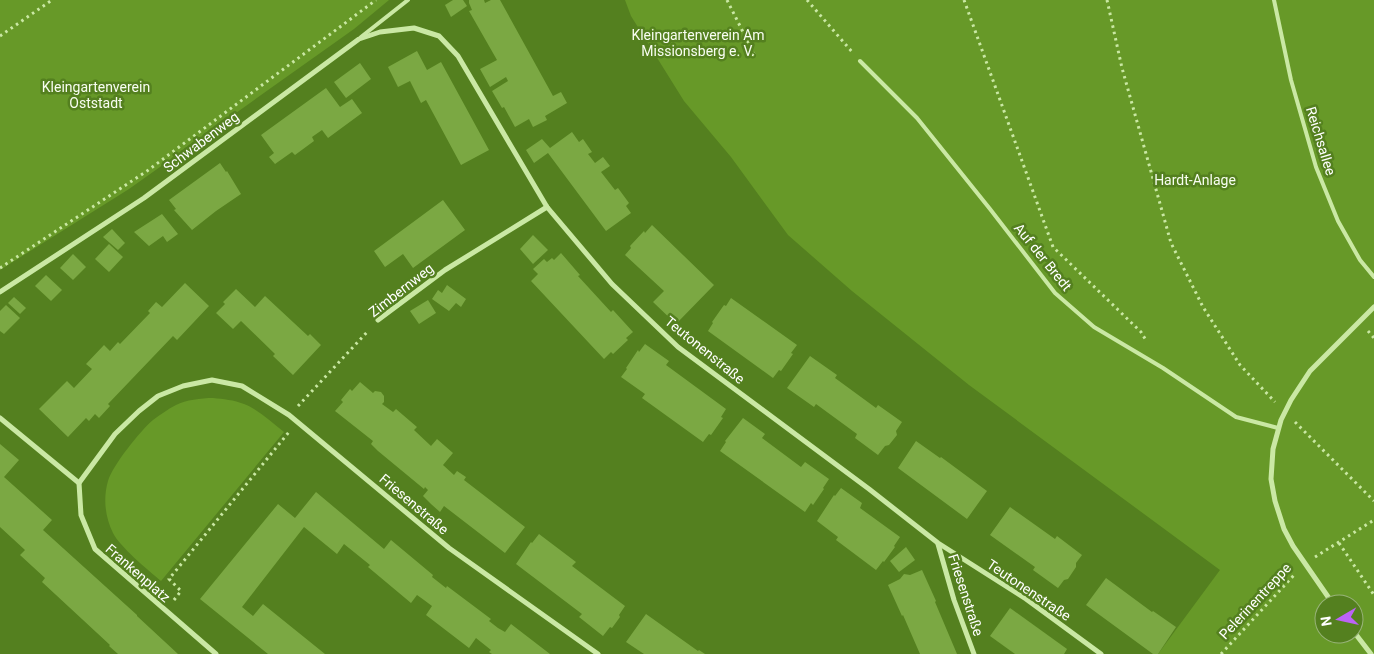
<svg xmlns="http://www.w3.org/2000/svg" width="1374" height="654" viewBox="0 0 1374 654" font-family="Roboto,sans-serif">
<rect width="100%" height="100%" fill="#54801f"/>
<g fill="#679928" fill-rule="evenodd">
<path d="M0 0H389L354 29 129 189 0 270Z"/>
<path d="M625 0H1374V654H1158L1220 570 969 385 852 291 788 235 731 157 684 101 631 16ZM1324 604H1354V634H1324Z"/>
<path d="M213 398C223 399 234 400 244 404 259 410 271 422 284 432L161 581C148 570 120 547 113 533 105 517 103 498 108 481 113 465 140 431 153 420 160 415 168 409 176 405 186 400 201 398 213 398Z"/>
</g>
<g fill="#7ba843">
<path d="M453 0H463L467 6 451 17 445 5Z"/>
<path d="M469 0H484L485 3 491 0H500L553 96 561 92 567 103 545 116 547 120 533 127 529 119 515 127 504 107 502 108 492 91 508 81 506 77 490 87 480 69 497 60 469 11 472 10 469 3Z"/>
<path d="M417 51 427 70 441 62 489 150 461 165 426 100 421 103 410 81 398 87 388 67Z"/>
<path d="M360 63 371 79 346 98 334 82Z"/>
<path d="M326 88 340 107 352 99 362 113 328 138 322 130 312 137 314 141 295 155 292 152 275 164 269 157 274 153 261 135Z"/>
<path d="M572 132 579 142 583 139 592 152 588 154 595 163 603 157 610 166 601 172 615 190 618 188 629 203 626 206 631 213 606 231 548 153 534 163 526 150 542 139 550 148Z"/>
<path d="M220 163 226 172 227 171 241 194 216 211 192 230 174 210 176 209 169 200Z"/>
<path d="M443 200 465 230 413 268 403 254 385 267 374 251Z"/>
<path d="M162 214 178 234 167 242 163 236 149 246 134 232Z"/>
<path d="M652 225 714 285 676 324 653 302 664 291 625 255 631 248 630 246 644 231 645 233Z"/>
<path d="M112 229 125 243 118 250 103 237Z"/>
<path d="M533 235 548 250 533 264 520 249Z"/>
<path d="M109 244 123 257 109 272 95 259Z"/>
<path d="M561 253 580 275 578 276 611 312 613 310 633 332 626 338 628 340 613 354 611 352 604 359 531 281 538 274 533 269 544 259 547 262 552 258 554 260Z"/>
<path d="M73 254 86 267 73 280 60 268Z"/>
<path d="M46 275 62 290 51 301 35 286Z"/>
<path d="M185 283 209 306 177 340 173 336 108 404 110 406 99 418 95 414 89 421 86 418 68 437 39 409 67 381 74 388 92 369 86 364 104 345 110 351 118 342 120 344 150 313 148 311 156 302 162 307Z"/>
<path d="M447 285 466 299 461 307 456 303 449 311 432 299 438 290 442 293Z"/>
<path d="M236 289 255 307 265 296 308 336 310 334 321 345 293 375 273 356 275 354 241 321 233 329 216 313 225 304 223 302Z"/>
<path d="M14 297 26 308 20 314 8 303Z"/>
<path d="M731 298 797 345 791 353 793 354 781 371 779 370 773 378 708 331 713 323 712 322 724 305 726 306Z"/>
<path d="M428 300 436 313 419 324 410 311Z"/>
<path d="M6 305 20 318 4 334 0 331V311Z"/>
<path d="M645 344 669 361 666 365 726 409 721 417 723 418 711 435 709 434 703 442 642 398 645 394 621 377 627 369 626 368 638 350 639 352Z"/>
<path d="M810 356 837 375 835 378 876 408 878 405 902 422 896 431 897 435 889 445 885 446 878 455 855 438 857 434 816 404 814 407 787 388Z"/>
<path d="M360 382 373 393 375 391 381 392 384 396V402L382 404 393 412 396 409 417 427 414 430 431 446 437 439 453 453 443 465 454 475 457 471 466 477 464 480 525 527 505 553 444 506 440 512 431 504 423 496 428 490 425 487 424 489 378 451 371 444 373 441 335 411 343 402 341 400 350 389 352 391Z"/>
<path d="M743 418 765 434 762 438 801 467 805 462 829 479 823 488 824 489 813 505 811 503 805 512 720 451 726 442 725 441Z"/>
<path d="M916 441 940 458 941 457 987 491 967 519 898 468Z"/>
<path d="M0 444 19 460 4 477 52 520 43 530 137 615V616L178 654H118L109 646 110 645 42 582 45 578 20 555 25 550 0 527Z"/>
<path d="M841 488 862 503 860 508 900 537 894 546 895 547 884 562 883 561 876 570 836 540 838 537 817 521 834 495 835 496Z"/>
<path d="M316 492 384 549 391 540 433 575 432 577 446 588 447 586 491 619 489 621 498 628 505 632 511 624 550 654H492L489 652 491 650 476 638 469 648 426 615 432 606 424 600 417 595 411 603 368 567 370 565 344 544 337 554 304 527 242 607 253 616 263 604 325 654H268L200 599 278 504 295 518Z"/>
<path d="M1010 507 1055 539 1057 536 1082 555 1076 563V567L1068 579 1064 580 1058 588 1033 570 1035 567 990 535Z"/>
<path d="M539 534 576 562 572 566 625 606 619 615 620 617 612 628 610 627 603 636 579 617 582 614 516 564 531 542 532 543Z"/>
<path d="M906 547 915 560 899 572 890 561Z"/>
<path d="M922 570 936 601 935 602 957 654H920L903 615 902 616 888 585 900 579 904 574 910 575Z"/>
<path d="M1106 578 1152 612 1153 611 1176 627 1158 654H1153L1086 605Z"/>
<path d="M1010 608 1067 649 1064 654H1015L990 636Z"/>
<path d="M646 614 698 651 699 650 705 654H644L626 642Z"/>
</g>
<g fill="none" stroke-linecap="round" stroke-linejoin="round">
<g stroke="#cae8a4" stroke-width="3" stroke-dasharray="2.5 4" stroke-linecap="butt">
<path d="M727 0 756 58"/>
<path d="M807 0 853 53"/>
<path d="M964 0 1053 247 1141 332 1147 342"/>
<path d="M1107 0 1122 68 1171 243 1203 307 1240 365 1275 402"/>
<path d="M0 36 52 0"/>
<path d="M0 268 147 171 376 0"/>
<path d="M1368 331 1374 338"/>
<path d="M298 406 369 330"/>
<path d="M1295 422 1374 501"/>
<path d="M1339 543 1374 595"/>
<path d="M1315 557 1374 520"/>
<path d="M174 600 181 591 169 579 289 432"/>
<path d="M1221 654 1295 574"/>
</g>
<g stroke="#cae8a4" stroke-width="4">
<path d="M1274 0 1291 80 1316 167 1338 221 1360 260 1374 277"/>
<path d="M361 37 408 0"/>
<path d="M860 61 917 118 990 209 1055 293 1094 327 1163 368 1236 417 1278 428"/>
</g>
<g stroke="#cae8a4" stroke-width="5">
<path d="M0 292 144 198 359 39 380 32 414 28 439 36 458 56 547 207 612 284 678 347 869 489 938 543 1026 599 1101 654"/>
<path d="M378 320 445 270 547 207"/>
<path d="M0 418 79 483"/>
<path d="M938 544 954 600 974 654"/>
<path d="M1333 604 1293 546 1284 529 1275 501 1271 479 1273 449 1281 420 1291 400 1310 371 1374 307"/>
<path d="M1354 632 1371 654"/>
<path d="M216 654 95 549 81 515 79 483 115 434 139 411 158 396 183 386 212 380 242 386 289 415 449 548 598 654"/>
</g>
</g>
<g text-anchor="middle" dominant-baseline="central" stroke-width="5" stroke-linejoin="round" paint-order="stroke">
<g font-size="14" fill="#f8fdf1" stroke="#54801f">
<text x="698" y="35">Kleingartenverein Am<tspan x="698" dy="16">Missionsberg e. V.</tspan></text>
<text x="96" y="87">Kleingartenverein<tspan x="96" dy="16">Oststadt</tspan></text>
<text x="1195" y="180">Hardt-Anlage</text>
</g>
<g font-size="14" fill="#fff" stroke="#54801f">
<text transform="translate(1321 141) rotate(73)">Reichsallee</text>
<text transform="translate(201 142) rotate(-37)">Schwabenweg</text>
<text transform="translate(1043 257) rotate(51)">Auf der Bredt</text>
<text transform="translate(401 290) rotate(-38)">Zimbernweg</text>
<text transform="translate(705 350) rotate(39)">Teutonenstraße</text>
<text transform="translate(414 504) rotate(40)">Friesenstraße</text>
<text transform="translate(138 573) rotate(41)">Frankenplatz</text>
<text transform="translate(1029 590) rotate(34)">Teutonenstraße</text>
<text transform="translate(966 595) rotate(72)">Friesenstraße</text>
<text transform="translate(1255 601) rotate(-47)">Pelerinentreppe</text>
</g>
</g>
<g transform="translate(1339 619) rotate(261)"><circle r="24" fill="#54801f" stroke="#98b379"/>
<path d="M0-4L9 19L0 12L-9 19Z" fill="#bc63f7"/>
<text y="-8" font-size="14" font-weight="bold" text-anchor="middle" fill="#ffffff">N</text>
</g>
</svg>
